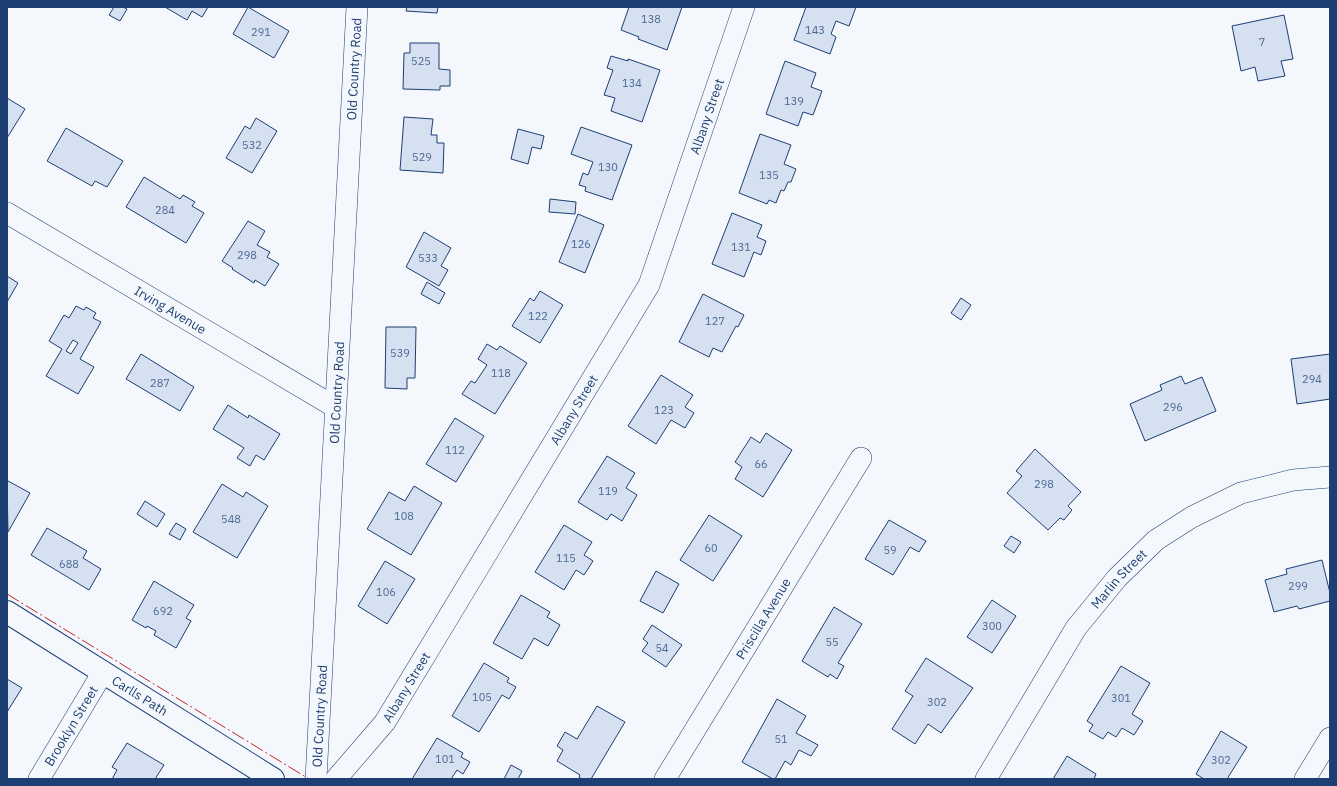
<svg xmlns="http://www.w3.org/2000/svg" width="1337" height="786" viewBox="0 0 1337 786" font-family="'IBM Plex Sans',sans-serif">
<rect width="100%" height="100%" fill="#f4f7fb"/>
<g fill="#d5e0f0" stroke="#1d3f73" fill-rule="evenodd">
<path d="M114 7H123L127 9 120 21 109 15Z"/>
<path d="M165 7H208L202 17 192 11 187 20Z"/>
<path d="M248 7 289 31 274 58 233 34Z"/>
<path d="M407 7H438L437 13 406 11Z"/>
<path d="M629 7H682L667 50 638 39 639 37 621 30Z"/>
<path d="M806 7H856L849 26 836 21 831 34 836 37 830 54 794 40Z"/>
<path d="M1284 15 1293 59 1281 61 1285 76 1258 81 1255 67 1241 71 1232 26Z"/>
<path d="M410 43H439V69L450 70V86H440V90L403 89 404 53H410Z"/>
<path d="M611 56 628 61V59L660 70 642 122 611 111 615 98 604 95 613 70 607 68Z"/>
<path d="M785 61 816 73 811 87 822 91 813 115 803 112 798 126 766 114Z"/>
<path d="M7 98 25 109 7 138Z"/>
<path d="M404 117 433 119 431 135H437V143H444L443 173 400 170Z"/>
<path d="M256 118 277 131 252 173 226 158 245 126 250 129Z"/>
<path d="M581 127 632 145 612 200 585 191 586 187 579 185 583 173 588 175 593 162 571 154Z"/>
<path d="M66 128 123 161 107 187 95 181 92 186 47 161Z"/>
<path d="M518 129 544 136 541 149 532 147 528 164 511 159Z"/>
<path d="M760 134 791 145 784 164 796 169 791 182H788L784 191 781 190 776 203 769 200 767 204 739 193Z"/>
<path d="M144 177 180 199 183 195 195 202 192 206 204 213 186 243 126 207Z"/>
<path d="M550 199 576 202 575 214 549 212Z"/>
<path d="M732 213 762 225 757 237 766 241 761 255 754 252 744 277 712 264Z"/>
<path d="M578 214 604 225 585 273 559 262Z"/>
<path d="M248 221 265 231 257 245 270 252 267 257 279 264 265 286 255 280 254 283 232 269 233 268 222 261Z"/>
<path d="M424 232 451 248 441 266 448 270 439 286 406 267Z"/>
<path d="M7 276 18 283 7 302Z"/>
<path d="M427 282 445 293 439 304 421 294Z"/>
<path d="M540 291 563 305 540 343 512 326 530 298 534 301Z"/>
<path d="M703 294 744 315 738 327 736 326 722 352 713 348 709 357 679 342Z"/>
<path d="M961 298 971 305 961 320 951 313Z"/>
<path d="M76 306 84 310 86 307 96 313 93 318 101 322 80 359 94 367 78 394 46 376 62 349 49 341 64 315 69 318ZM73 340 78 343 71 354 66 351Z"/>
<path d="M386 327H416L415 378H407V389L385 388Z"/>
<path d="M487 344 497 350 500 346 527 363 495 414 462 394 471 381 475 383 487 365 478 359Z"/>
<path d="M141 354 194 387 180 411 126 379Z"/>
<path d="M1330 354V399L1297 404 1291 359Z"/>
<path d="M661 375 693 395 685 407 694 413 685 428 671 420 656 444 628 426Z"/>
<path d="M1181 376 1185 384 1202 377 1216 411 1145 441 1130 404 1162 390 1160 385Z"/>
<path d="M228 405 248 418 249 415 280 434 264 460 256 455 250 466 237 458 244 448 213 429Z"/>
<path d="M455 418 484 436 456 482 426 464Z"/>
<path d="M766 433 792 450 763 497 735 479 742 467 735 462 751 437 760 443Z"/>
<path d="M1035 449 1081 492 1068 506 1072 510 1064 520 1060 518 1048 530 1007 493 1022 476 1016 471Z"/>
<path d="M607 456 635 473 626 488 637 495 622 521 611 514 607 520 578 502Z"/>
<path d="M8 481 30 493 8 532 7 483Z"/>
<path d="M222 484 243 497 246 492 268 506 237 558 193 532Z"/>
<path d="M414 486 442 503 411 555 367 529 389 492 405 501Z"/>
<path d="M145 501 165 514 157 527 137 514Z"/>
<path d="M709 515 742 536 713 581 680 560Z"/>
<path d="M889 520 926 541 919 552 910 547 893 575 865 559Z"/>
<path d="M176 523 186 529 180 540 169 534Z"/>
<path d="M564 525 592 542 584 555 593 561 584 575 576 570 564 590 535 572Z"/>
<path d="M47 528 87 551 83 558 101 569 89 590 31 555Z"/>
<path d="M1011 536 1021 542 1014 553 1004 546Z"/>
<path d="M1322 560 1330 593V601L1299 609 1297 606 1274 612 1265 580 1287 574 1286 569Z"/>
<path d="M385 561 415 579 387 624 358 606Z"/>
<path d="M656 571 679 584 663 613 640 601Z"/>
<path d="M154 581 194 605 186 618 191 621 176 648 154 635 156 631 147 626 146 628 132 620Z"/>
<path d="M521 595 550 612 547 617 560 625 548 646 534 638 522 659 493 643Z"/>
<path d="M992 600 1016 616 992 653 967 637Z"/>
<path d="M834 607 862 624 838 663 844 666 837 679 830 674 828 677 802 661Z"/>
<path d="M652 625 682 645 666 667 642 651 648 643 643 639Z"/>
<path d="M926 658 973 688 941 733 928 724 915 744 892 729 913 696 905 691Z"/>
<path d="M484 663 509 678 507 682 516 687 509 699 502 695 479 732 452 716Z"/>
<path d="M1121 666 1150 683 1132 714 1143 721 1134 735 1122 728 1116 737 1108 732 1103 739 1089 731 1093 725 1087 721Z"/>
<path d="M7 679 22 688 7 712Z"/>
<path d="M777 699 806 716 796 733 818 745 811 756 799 750 791 765 785 761 775 779H773L742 762Z"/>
<path d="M597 706 625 722 591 779H582L579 777 580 775 557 761 563 750 557 746 565 732 577 739Z"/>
<path d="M1221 731 1247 747 1227 779H1204L1196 774Z"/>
<path d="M437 738 463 753 461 757 470 762 463 774 457 770 451 779H412Z"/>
<path d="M127 743 164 765 155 779H112L117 770 112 767Z"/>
<path d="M1067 756 1096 774 1094 779H1053Z"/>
<path d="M511 765 522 771 518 779H504Z"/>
</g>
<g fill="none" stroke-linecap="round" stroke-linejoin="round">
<g stroke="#1d3f73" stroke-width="22">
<g id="minor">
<path id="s1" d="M7 213 335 407"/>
<path id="s2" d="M39 779 103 672"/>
<path id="s3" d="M316 779 357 7"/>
<path id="s4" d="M336 779 385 722 649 285 744 7"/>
<path id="s5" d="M665 779 861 458"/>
<path id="s6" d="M986 779 1076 628 1117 578 1156 540 1192 517 1241 493 1293 480 1330 477"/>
<path d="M1305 779 1330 738"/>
</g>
</g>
<g stroke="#1d3f73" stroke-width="24">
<g id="tertiary">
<path id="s7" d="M7 612 273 779"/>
</g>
</g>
<use href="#minor" stroke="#f4f7fb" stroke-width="21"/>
<use href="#tertiary" stroke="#f4f7fb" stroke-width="22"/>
<path stroke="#c62828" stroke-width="1" stroke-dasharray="14 3 2 3" stroke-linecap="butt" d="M7 594 309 779"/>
</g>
<g text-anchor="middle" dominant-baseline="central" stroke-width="3" stroke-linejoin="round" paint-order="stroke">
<g font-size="11" fill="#4b6792">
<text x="651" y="19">138</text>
<text x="815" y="30">143</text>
<text x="261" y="32">291</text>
<text x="1262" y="42">7</text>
<text x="421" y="61">525</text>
<text x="632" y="83">134</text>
<text x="794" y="101">139</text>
<text x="252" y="145">532</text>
<text x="422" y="157">529</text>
<text x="608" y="167">130</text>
<text x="769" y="175">135</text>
<text x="165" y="210">284</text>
<text x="581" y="244">126</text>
<text x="741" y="247">131</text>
<text x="247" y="255">298</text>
<text x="428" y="258">533</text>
<text x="538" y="316">122</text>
<text x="715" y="321">127</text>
<text x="400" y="353">539</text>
<text x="501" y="373">118</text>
<text x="1312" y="379">294</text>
<text x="160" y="383">287</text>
<text x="1173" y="407">296</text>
<text x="664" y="410">123</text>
<text x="455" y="450">112</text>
<text x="761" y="464">66</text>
<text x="1044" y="484">298</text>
<text x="608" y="491">119</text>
<text x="404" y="516">108</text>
<text x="231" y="519">548</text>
<text x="711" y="548">60</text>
<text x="890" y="550">59</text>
<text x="566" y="558">115</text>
<text x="69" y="564">688</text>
<text x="1298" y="586">299</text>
<text x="386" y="592">106</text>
<text x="163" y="611">692</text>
<text x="992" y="626">300</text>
<text x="832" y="642">55</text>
<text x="662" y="648">54</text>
<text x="482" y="697">105</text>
<text x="1121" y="698">301</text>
<text x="937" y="702">302</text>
<text x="781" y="739">51</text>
<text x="445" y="759">101</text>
<text x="1221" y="760">302</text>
</g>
<g font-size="13" fill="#1d3f73" stroke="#f4f7fb">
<text stroke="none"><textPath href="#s3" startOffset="711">Old Country Road</textPath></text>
<text stroke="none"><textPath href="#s4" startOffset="764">Albany Street</textPath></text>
<text stroke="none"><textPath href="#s1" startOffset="190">Irving Avenue</textPath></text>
<text stroke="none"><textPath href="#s3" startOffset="387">Old Country Road</textPath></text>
<text stroke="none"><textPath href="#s4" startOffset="440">Albany Street</textPath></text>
<text stroke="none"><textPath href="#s6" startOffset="241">Marlin Street</textPath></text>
<text stroke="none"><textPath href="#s5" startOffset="188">Priscilla Avenue</textPath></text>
<text stroke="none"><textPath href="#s4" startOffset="116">Albany Street</textPath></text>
<text stroke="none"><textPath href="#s7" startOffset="157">Carlls Path</textPath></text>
<text stroke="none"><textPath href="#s3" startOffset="63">Old Country Road</textPath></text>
<text stroke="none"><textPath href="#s2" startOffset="62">Brooklyn Street</textPath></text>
</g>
</g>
<rect width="1337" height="786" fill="none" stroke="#1d3f73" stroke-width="16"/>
</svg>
